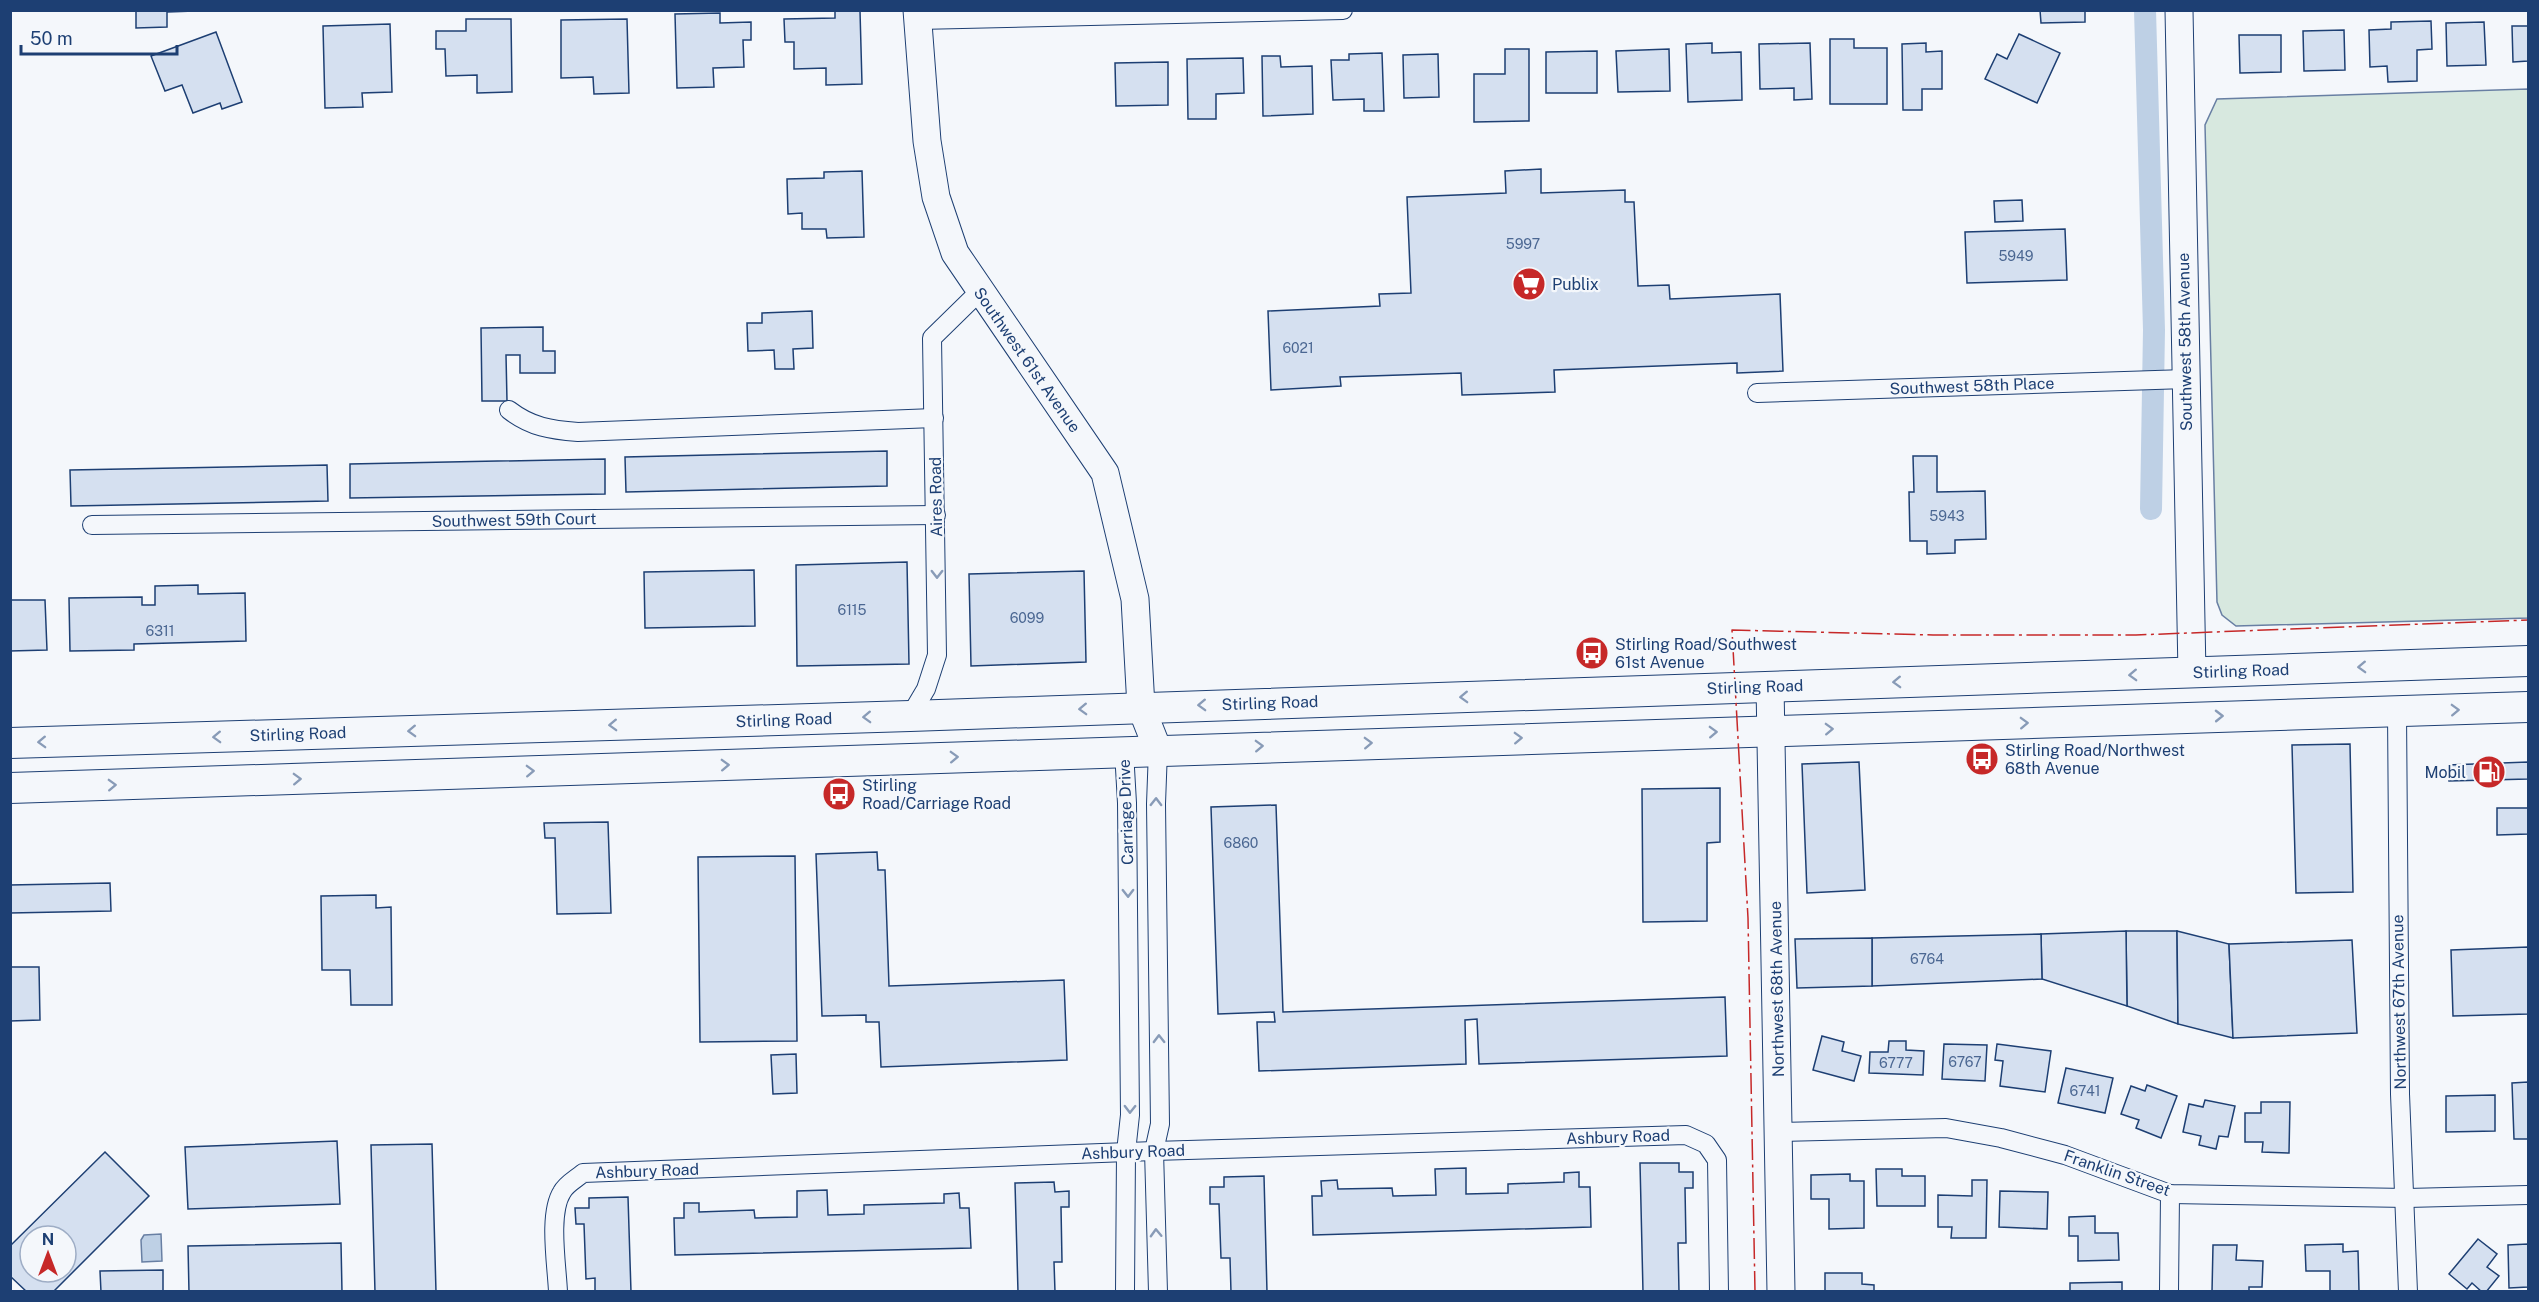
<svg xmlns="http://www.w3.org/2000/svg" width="2539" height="1302" viewBox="0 0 2539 1302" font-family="'Public Sans',sans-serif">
<rect width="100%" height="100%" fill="#f4f7fb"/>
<path fill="#d7e8df" stroke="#687fa3" stroke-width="1.5" d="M2528 89V618L2236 626 2222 615 2217 602 2205 125 2217 99Z"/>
<path fill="#bed0e5" stroke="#687fa3" stroke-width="1.5" d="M161 1234 162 1261 142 1262 141 1240 144 1235Z"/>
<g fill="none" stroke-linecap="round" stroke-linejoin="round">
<path stroke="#bed0e5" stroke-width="22" d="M2145 10 2154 330 2151 509"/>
</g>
<g fill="#d5e0f0" stroke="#1d3f73" stroke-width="1.5" fill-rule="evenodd">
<path d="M136 10H194V11L167 12V27L136 28Z"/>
<path d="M2040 10H2085V22L2041 23Z"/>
<path d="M835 11H860L862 84 826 85V68L794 69V42H785L784 19 835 18Z"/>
<path d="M720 13V23L751 22V40H743L744 67 713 68 714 87 677 88 675 14Z"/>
<path d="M466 19H511L512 92 477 93V75L446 76 445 49H436V31H466Z"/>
<path d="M627 19 629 93 594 94 593 77 561 78V20Z"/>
<path d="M2431 21 2432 49 2417 50V81L2388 82 2387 66 2370 67 2369 30 2391 29V22Z"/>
<path d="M2484 22 2486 65 2447 66 2446 23Z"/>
<path d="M390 24 392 92 362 93 363 107 325 108 323 26Z"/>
<path d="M2512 26H2528V61L2513 62Z"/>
<path d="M2344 30 2345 70 2304 71 2303 31Z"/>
<path d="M216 32 242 102 222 109 220 103 193 113 182 85 165 91 151 56Z"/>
<path d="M2019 34 2060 53 2037 103 1985 79 1997 54 2007 59Z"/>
<path d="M2239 35H2281V72L2240 73Z"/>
<path d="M1830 39H1854V48H1887V104H1830Z"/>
<path d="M1712 43V53L1741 52 1742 100 1688 102 1686 44Z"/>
<path d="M1810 43 1812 99 1794 100V88L1760 89 1759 44Z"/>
<path d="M1926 43V52L1942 51V89H1922V110H1903L1902 44Z"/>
<path d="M1505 49H1529V121L1474 122V74H1505Z"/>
<path d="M1669 49 1670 91 1618 92 1616 51Z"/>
<path d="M1597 51V93H1546V52Z"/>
<path d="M1382 53 1384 111H1364V99L1333 100 1331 60H1349V54Z"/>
<path d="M1438 54 1439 97 1404 98 1403 55Z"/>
<path d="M1262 56H1280L1281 67 1312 66 1313 114 1263 116Z"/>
<path d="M1243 58 1244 93 1216 94V119H1188L1187 59Z"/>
<path d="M1168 62V105L1116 106 1115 63Z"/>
<path d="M1541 169V193L1625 190V202H1634L1638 286 1669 285 1670 299 1780 294 1783 371 1737 373V363L1554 370 1555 392 1462 395 1461 373 1340 377 1341 386 1271 390 1268 311 1380 306 1379 294 1411 293 1407 197 1506 193 1505 171Z"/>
<path d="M862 171 864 237 827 238 826 229H802V213L788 214 787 179 824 178V172Z"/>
<path d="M2022 200 2023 221 1995 222 1994 201Z"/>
<path d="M2065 229 2067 280 1967 283 1965 232Z"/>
<path d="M812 311 813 348 793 349 794 369H775L774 350 748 351 747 323H762V313Z"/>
<path d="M543 327V351H555V373H520V355H506L507 401H482L481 328Z"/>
<path d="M887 451V486L626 492 625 457Z"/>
<path d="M1913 456H1937V492L1985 491 1986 539 1955 540V553L1927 554V541H1910L1909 492H1914Z"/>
<path d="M605 459V494L350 498V464Z"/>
<path d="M327 465 328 501 71 506 70 470Z"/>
<path d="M907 562 909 664 797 666 796 565Z"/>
<path d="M754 570 755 626 645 628 644 572Z"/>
<path d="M1084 571 1086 662 971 666 969 574Z"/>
<path d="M198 585V594L245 593 246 641 134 644V650L70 651 69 598 142 597V605H155V586Z"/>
<path d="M10 600H45L47 650 10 651Z"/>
<path d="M2350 744 2353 892 2296 893 2292 745Z"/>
<path d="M1859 762 1865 890 1807 893 1802 764Z"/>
<path d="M2528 762V779L2449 781 2448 765Z"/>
<path d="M1720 788V842L1707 843V921L1643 922 1642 789Z"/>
<path d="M1276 805 1283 1012 1725 997 1727 1056 1479 1064 1477 1019 1465 1020 1466 1064 1259 1071 1257 1022H1275L1274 1012 1218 1014 1211 807Z"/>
<path d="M2497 808H2528V834L2497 835Z"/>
<path d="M608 822 611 913 557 914 555 838H545L544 823Z"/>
<path d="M877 852 878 870H885L889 986 1064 980 1067 1060 881 1067 879 1022H866V1015L822 1016 816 854Z"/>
<path d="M795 856 797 1041 700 1042 698 857Z"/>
<path d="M110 883 111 911 10 913V885Z"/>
<path d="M376 895V908L391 907 392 1005H351L350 970H322L321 896Z"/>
<path d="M2126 931H2177L2178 1024 2127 1006Z"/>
<path d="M2126 931 2127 1006 2042 979 2041 934Z"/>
<path d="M2177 931 2229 944 2233 1038 2178 1024Z"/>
<path d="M2041 934 2042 979 1872 986V938Z"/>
<path d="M1872 938V986L1797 988 1795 939Z"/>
<path d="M2352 940 2357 1033 2233 1038 2229 944Z"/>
<path d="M2528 947V1014L2453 1016 2451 950Z"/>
<path d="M10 967H39L40 1020 10 1021Z"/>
<path d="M1822 1036 1844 1042 1842 1051 1861 1056 1854 1081 1813 1070Z"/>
<path d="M1889 1041H1906V1050L1924 1051 1923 1075 1869 1073 1870 1052H1888Z"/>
<path d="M1944 1044 1987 1045 1985 1081 1942 1079Z"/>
<path d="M1997 1044 2051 1051 2045 1092 2000 1086 2003 1061 1995 1060Z"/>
<path d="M796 1054 797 1093 773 1094 771 1055Z"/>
<path d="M2066 1068 2113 1078 2105 1113 2058 1103Z"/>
<path d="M2528 1082V1139H2514L2512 1083Z"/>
<path d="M2147 1085 2177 1096 2161 1138 2136 1128 2139 1120 2121 1114 2131 1086 2145 1091Z"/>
<path d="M2495 1095V1131L2446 1132V1096Z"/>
<path d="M2205 1100 2235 1106 2228 1137 2219 1136 2216 1149 2199 1145 2201 1136 2183 1132 2189 1104 2203 1107Z"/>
<path d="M2261 1102H2290L2289 1153 2262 1152 2263 1142H2245V1113H2261Z"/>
<path d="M337 1141 340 1204 188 1209 185 1147Z"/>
<path d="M432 1144 436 1292H375L371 1145Z"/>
<path d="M105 1152 149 1196 53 1292H27L10 1276V1246ZM30 1236H66V1272H30Z"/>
<path d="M1640 1163H1679V1172H1693V1188H1685L1686 1243H1678L1679 1292H1643Z"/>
<path d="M1466 1168V1194L1508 1193V1184L1564 1182V1173L1579 1172V1187H1590L1591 1227 1313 1235 1312 1196H1322L1321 1181 1337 1180 1338 1189 1392 1188 1393 1196 1436 1195 1435 1169Z"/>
<path d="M1876 1169H1902V1176H1925V1206H1877Z"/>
<path d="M1850 1174V1181H1864V1228L1829 1229V1199H1811V1175Z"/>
<path d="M1264 1176 1267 1292H1231L1230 1258H1221L1219 1204H1210V1187H1224V1177Z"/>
<path d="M1972 1180H1987L1986 1238H1951L1952 1227H1938V1195L1972 1196Z"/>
<path d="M1054 1182 1055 1192 1069 1191V1207H1061L1062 1262H1054L1055 1292H1018L1015 1183Z"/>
<path d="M827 1190 828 1215 864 1214V1205L944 1203V1194L959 1193 960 1208H969L971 1248 675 1255 674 1218H684V1203H699V1212L754 1210 755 1218 797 1217V1191Z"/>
<path d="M2000 1191 2048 1192 2047 1229 1999 1227Z"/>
<path d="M628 1197 631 1292H595V1278L586 1279 584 1224H576L575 1208H589V1198Z"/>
<path d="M2095 1216V1233H2118L2119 1260 2078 1261V1236H2069V1217Z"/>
<path d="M2478 1239 2497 1254 2487 1267 2499 1276 2486 1292H2482L2472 1283 2467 1289 2449 1274Z"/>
<path d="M341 1243 342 1292H189L188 1246Z"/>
<path d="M2343 1244V1252L2358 1251 2359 1291H2330V1271H2306L2305 1245Z"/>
<path d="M2528 1244V1287L2509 1288 2508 1245Z"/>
<path d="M2213 1245H2237L2236 1260 2263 1261 2262 1287H2249V1292H2212Z"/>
<path d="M163 1270V1292H101L100 1271Z"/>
<path d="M1825 1273H1862V1284L1874 1285V1292H1825Z"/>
<path d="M2122 1282V1292H2070V1283Z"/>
</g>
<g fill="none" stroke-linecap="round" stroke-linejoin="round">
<g stroke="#1d3f73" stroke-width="20">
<g id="street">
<path d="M918 20 1343 10"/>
<path d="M1757 393 2186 379"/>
<path d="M509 410C531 427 551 430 578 432L934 418"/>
<path d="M92 525 936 515"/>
<path d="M2397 712 2400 1094 2408 1292"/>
<path d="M910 716 926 689 937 655 932 338 979 292"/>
<path d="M1124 751 1127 803 1130 1115 1126 1152 1125 1292"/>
<path d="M1780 1132 1946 1128 2001 1138 2065 1155 2170 1194 2407 1198 2528 1195"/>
<path d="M558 1292C557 1266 548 1214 562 1192 566 1184 576 1179 583 1173L1154 1151 1686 1135 1706 1144 1717 1160 1719 1292"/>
<path d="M1158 1292 1154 1151 1160 1124 1156 804 1158 750"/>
<path d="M2169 1292 2170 1194"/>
</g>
</g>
<g stroke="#1d3f73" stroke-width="29">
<g id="secondary">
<path d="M917 10 927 141 936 197 955 253 1105 473 1135 599 1141 707 1158 750"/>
<path d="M2179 10 2192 673"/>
<path d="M1770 686 1781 1292"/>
</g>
</g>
<g stroke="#1d3f73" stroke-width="32">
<g id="primary">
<path d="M10 743 910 716 2528 661"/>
<path d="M10 788 2528 707"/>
</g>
</g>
<use href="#street" stroke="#f4f7fb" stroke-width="18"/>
<use href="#secondary" stroke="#f4f7fb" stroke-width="27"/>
<use href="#primary" stroke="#f4f7fb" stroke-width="30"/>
<path stroke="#c62828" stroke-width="1.5" stroke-dasharray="21 4.5 3 4.5" stroke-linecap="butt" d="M1755 1292 1748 918 1732 630 1933 635H2136L2528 620"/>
</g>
<defs><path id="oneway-chevron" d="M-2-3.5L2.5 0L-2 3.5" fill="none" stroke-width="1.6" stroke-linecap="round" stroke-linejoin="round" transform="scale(1.5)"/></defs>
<g stroke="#889bb7">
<use href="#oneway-chevron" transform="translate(937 574) rotate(90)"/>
<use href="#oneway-chevron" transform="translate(2362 667) rotate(178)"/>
<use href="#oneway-chevron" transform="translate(2133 675) rotate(178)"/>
<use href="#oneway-chevron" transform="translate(1897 682) rotate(178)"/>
<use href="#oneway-chevron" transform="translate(1464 697) rotate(178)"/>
<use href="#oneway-chevron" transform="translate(1202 705) rotate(178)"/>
<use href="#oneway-chevron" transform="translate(1083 709) rotate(178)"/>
<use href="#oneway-chevron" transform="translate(2455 710) rotate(-2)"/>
<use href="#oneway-chevron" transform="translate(2219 716) rotate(-1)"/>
<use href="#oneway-chevron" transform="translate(867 717) rotate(178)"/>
<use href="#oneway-chevron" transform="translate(2024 723) rotate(-2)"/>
<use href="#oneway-chevron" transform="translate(613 725) rotate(178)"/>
<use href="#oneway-chevron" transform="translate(1829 729) rotate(-2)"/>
<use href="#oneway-chevron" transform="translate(412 731) rotate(178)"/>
<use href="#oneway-chevron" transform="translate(1713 732) rotate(-2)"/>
<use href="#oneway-chevron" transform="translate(217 737) rotate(178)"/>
<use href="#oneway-chevron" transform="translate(1518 738) rotate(-2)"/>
<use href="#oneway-chevron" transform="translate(42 742) rotate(178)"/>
<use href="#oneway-chevron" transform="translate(1368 743) rotate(-2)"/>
<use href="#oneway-chevron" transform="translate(1259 746) rotate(-2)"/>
<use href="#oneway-chevron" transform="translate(954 757) rotate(-2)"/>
<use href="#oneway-chevron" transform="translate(725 765) rotate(-2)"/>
<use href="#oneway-chevron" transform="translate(530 771) rotate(-2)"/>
<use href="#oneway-chevron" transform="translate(297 779) rotate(-2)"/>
<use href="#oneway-chevron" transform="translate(112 785) rotate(-2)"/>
<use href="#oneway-chevron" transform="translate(1156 802) rotate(-89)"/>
<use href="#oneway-chevron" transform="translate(1128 893) rotate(89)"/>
<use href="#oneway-chevron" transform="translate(1159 1039) rotate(-91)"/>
<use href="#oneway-chevron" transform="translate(1130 1109) rotate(91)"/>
<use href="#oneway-chevron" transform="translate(1156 1233) rotate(-92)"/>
</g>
<defs>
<g id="supermarket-disc" transform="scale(1.725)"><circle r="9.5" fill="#c62828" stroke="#f4f7fb"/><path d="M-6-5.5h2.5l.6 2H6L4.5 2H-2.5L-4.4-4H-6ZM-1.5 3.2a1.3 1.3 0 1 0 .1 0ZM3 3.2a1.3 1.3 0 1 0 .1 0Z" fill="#fff"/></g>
<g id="bus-disc" transform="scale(1.725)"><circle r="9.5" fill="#c62828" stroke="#f4f7fb"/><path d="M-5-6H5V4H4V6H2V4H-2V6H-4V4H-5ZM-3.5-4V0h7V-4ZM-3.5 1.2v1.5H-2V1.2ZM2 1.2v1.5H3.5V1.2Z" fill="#fff"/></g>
<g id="fuel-disc" transform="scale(1.725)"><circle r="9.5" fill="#c62828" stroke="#f4f7fb"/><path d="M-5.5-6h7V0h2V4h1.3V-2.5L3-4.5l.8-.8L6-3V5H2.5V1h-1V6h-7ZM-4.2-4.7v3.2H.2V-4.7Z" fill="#fff"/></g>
</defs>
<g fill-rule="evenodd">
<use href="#supermarket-disc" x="1529" y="284"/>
<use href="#bus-disc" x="1592" y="653"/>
<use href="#bus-disc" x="1982" y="759"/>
<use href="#fuel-disc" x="2489" y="772"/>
<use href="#bus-disc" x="839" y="794"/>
</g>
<g text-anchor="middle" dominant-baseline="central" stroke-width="4.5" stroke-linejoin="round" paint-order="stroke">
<g font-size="14" fill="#4b6792">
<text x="1523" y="244">5997</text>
<text x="2016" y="256">5949</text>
<text x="1298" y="348">6021</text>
<text x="1947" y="516">5943</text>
<text x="852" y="610">6115</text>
<text x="1027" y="618">6099</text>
<text x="160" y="631">6311</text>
<text x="1241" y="843">6860</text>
<text x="1927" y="959">6764</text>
<text x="1965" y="1062">6767</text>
<text x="1896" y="1063">6777</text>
<text x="2085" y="1091">6741</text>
</g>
<g font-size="16" fill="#1d3f73" stroke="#f4f7fb" text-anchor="start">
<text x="1552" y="284">Publix</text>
<text x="1615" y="644">Stirling Road/Southwest<tspan x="1615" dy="18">61st Avenue</tspan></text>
<text x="2005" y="750">Stirling Road/Northwest<tspan x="2005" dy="18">68th Avenue</tspan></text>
<text x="2466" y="772" text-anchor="end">Mobil</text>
<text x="862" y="785">Stirling<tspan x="862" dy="18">Road/Carriage Road</tspan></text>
</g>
<g font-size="16" fill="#1d3f73" stroke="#f4f7fb">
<text transform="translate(2185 342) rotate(-91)">Southwest 58th Avenue</text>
<text transform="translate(1027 360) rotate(55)">Southwest 61st Avenue</text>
<text transform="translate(1972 386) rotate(-2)">Southwest 58th Place</text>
<text transform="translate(936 497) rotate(-91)">Aires Road</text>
<text transform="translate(514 520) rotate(-1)">Southwest 59th Court</text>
<text transform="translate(2241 671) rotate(-2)">Stirling Road</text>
<text transform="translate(1755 687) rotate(-2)">Stirling Road</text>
<text transform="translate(1270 703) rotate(-2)">Stirling Road</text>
<text transform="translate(784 720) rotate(-2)">Stirling Road</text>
<text transform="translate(298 734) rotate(-2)">Stirling Road</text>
<text transform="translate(1126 812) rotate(-92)">Carriage Drive</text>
<text transform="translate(1777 989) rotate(-91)">Northwest 68th Avenue</text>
<text transform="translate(2399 1002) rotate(-91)">Northwest 67th Avenue</text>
<text transform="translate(1618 1137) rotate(-2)">Ashbury Road</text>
<text transform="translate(1133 1152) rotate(-2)">Ashbury Road</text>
<text transform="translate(647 1171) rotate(-2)">Ashbury Road</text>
<text transform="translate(2117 1173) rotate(19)">Franklin Street</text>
</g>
</g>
<rect width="2539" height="1302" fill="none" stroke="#1d3f73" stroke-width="24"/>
<g transform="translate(48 1254)"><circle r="28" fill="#f4f7fb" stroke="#9eadc5" stroke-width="1.5"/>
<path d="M0-4.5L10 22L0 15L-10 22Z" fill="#c62828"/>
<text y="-9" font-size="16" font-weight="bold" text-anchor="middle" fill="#1d3f73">N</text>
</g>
<path d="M21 45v9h156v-9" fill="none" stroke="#1d3f73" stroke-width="3"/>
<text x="30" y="45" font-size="18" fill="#1d3f73" stroke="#f4f7fb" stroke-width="4.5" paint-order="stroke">50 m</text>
</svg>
